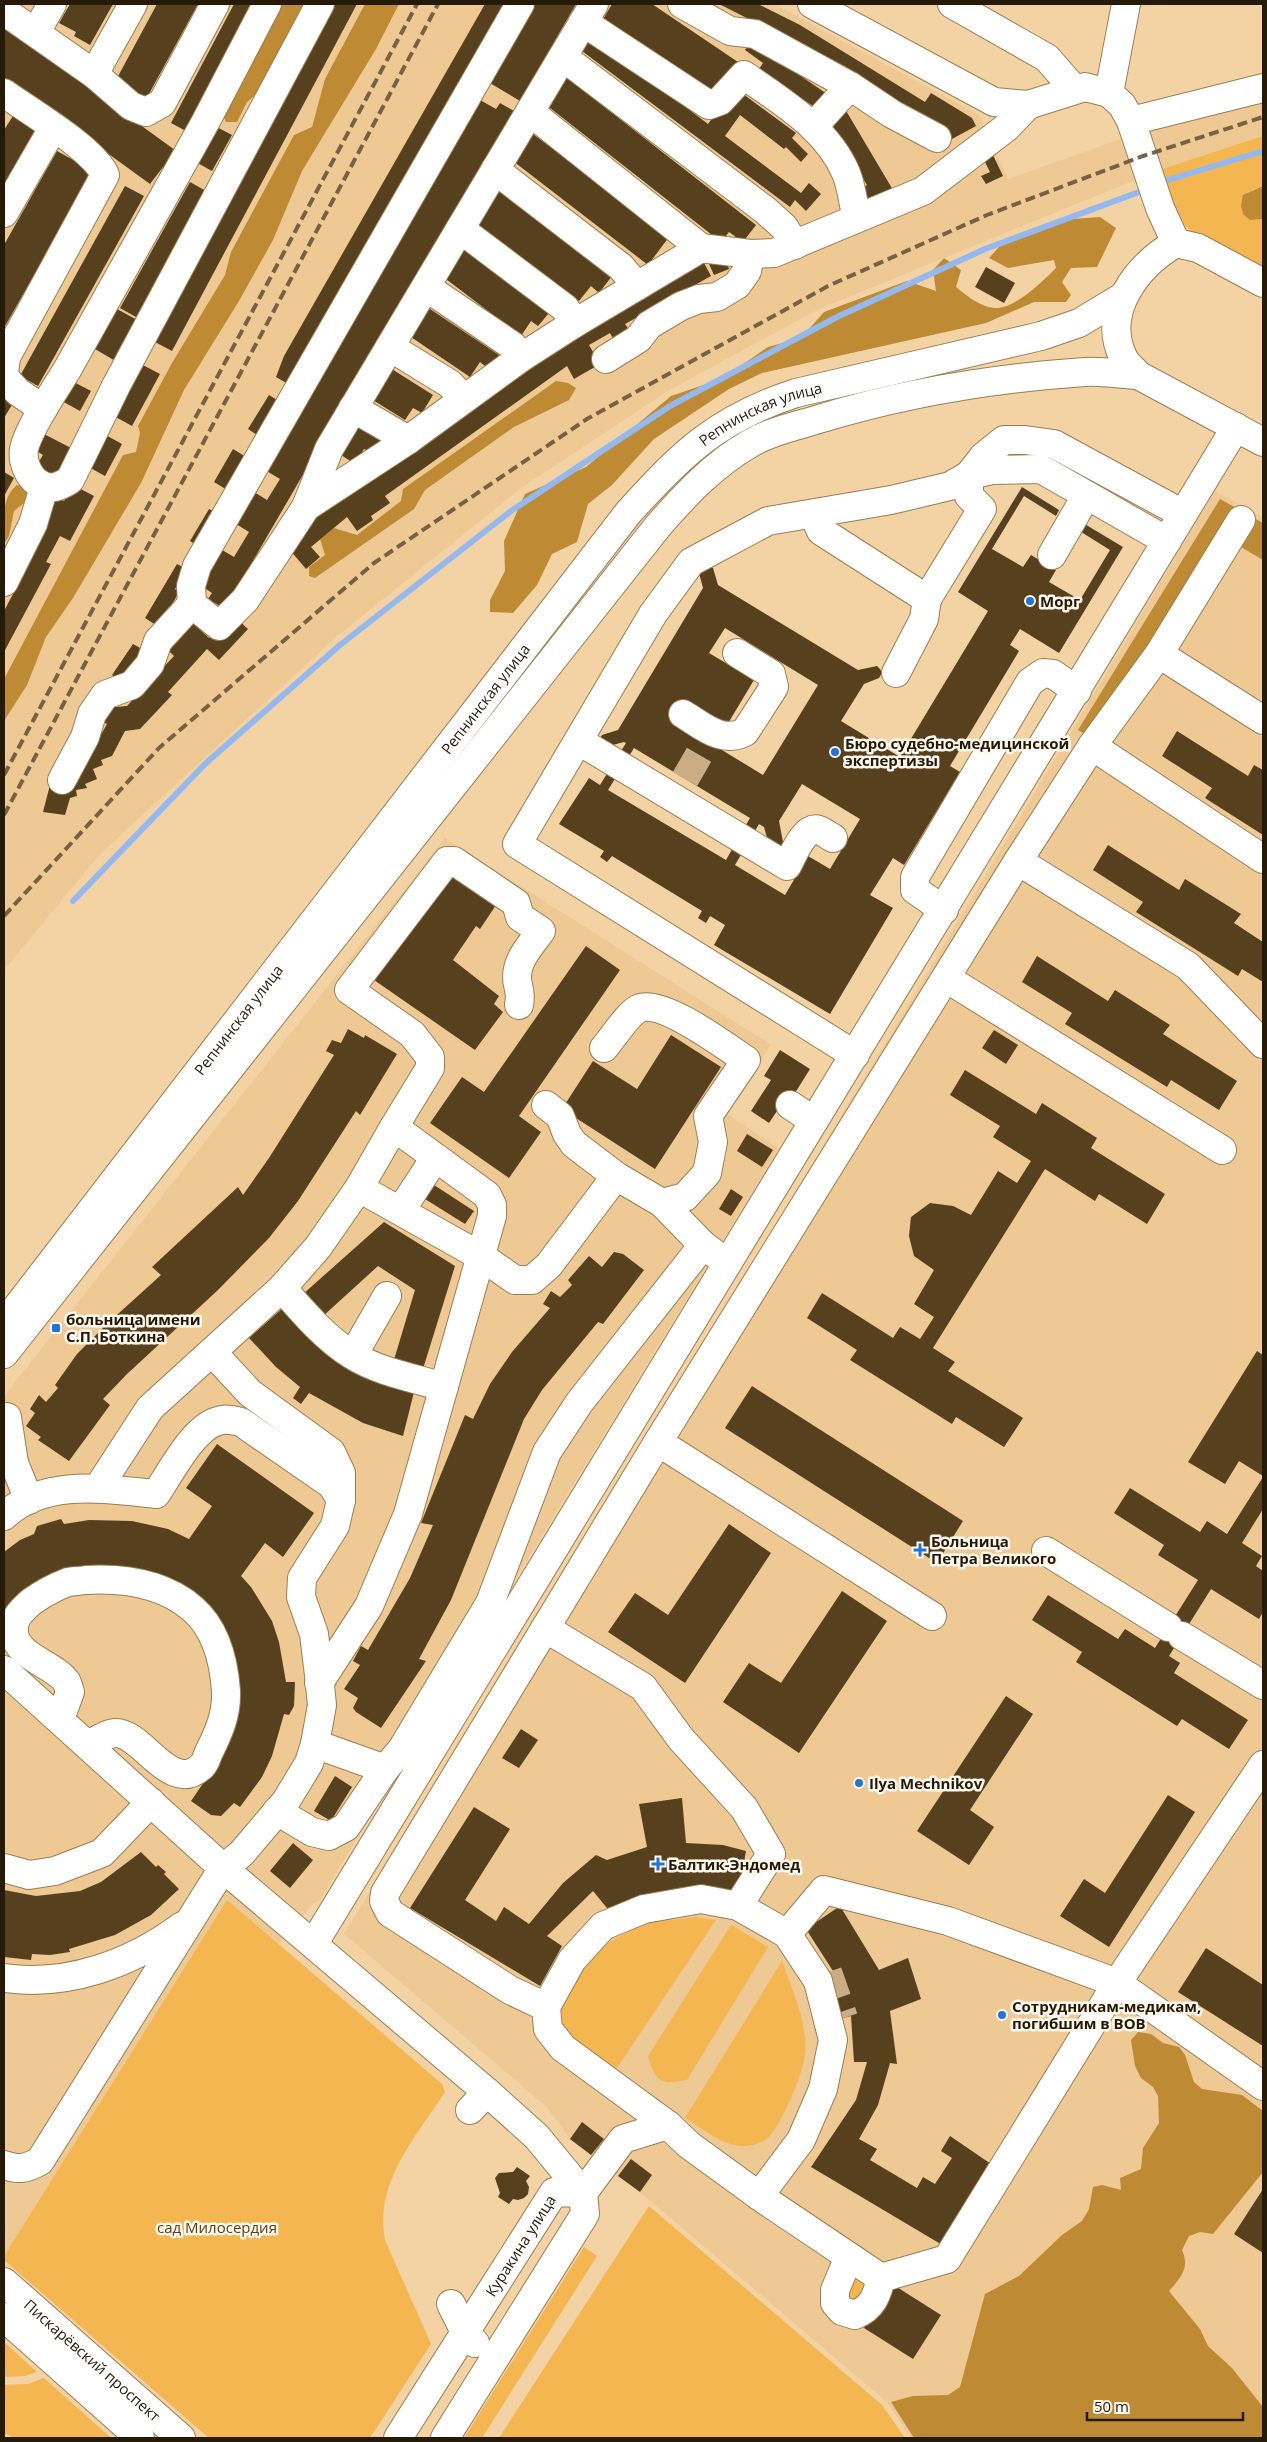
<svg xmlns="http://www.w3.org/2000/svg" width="1267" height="2442" viewBox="0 0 1267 2442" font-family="'Open Sans',sans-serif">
<rect width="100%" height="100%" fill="#f3d2a3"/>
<g fill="#eec993">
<path d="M4 4H774L979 115 1008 179 1146 130 1263 96V136L1162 169 819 309 671 389 521 488 336 637 100 854 4 970Z"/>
<path d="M1215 491 1263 517V2438H911L888 2403 640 2192 570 2139 547 2107 344 1934 874 1062Z"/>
<path d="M445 838 771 1045 727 1114 779 1148 319 1901 313 1903 280 1944 227 1901 5 2254 4 1396Z"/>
</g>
<g fill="#f4b651">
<path d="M1263 136V186L1252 190 1250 220 1263 219V272C1239 259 1189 239 1177 214 1170 200 1167 183 1162 169Z"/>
<path d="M227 1900 442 2084 445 2092C415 2138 374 2183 385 2240L431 2344 370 2438H209L4 2260V2256Z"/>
<path d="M696 1917 716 1920 613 2074 558 2027 561 2005 590 1956 616 1938 648 1923Z"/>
<path d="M731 1925 768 1947 687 2080C661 2085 655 2082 648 2056Z"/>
<path d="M782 1961C792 1989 808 2023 805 2054 803 2073 781 2129 765 2140 761 2143 749 2146 743 2146 722 2146 702 2128 685 2118Z"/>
<path d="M649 2206 882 2405 905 2438H499Z"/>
<path d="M584 2247 597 2256 482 2438H464Z"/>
<path d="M852 2276 864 2279 867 2286 853 2307 842 2288Z"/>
<path d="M4 2342 37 2372 25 2376 4 2377Z"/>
<path d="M44 2378 111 2438H14L4 2433V2385L28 2384Z"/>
</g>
<g fill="#be8b34">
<path d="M281 4H303L260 91 247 102 237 122H226L222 113Z"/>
<path d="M365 4H399L376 49 302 171 273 240 239 301 184 390 141 483 73 598 46 637 27 685 4 721V679L123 455 136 452 140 433 138 426 172 363 225 275 231 252 294 135 312 127 325 79Z"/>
<path d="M1263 186V219L1250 220 1243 214 1241 206 1243 195Z"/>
<path d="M1100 217 1116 228 1097 267 1071 268 1062 282 1071 295 1066 302H1034L986 323 762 373 729 389 654 439 612 485 588 504 577 542 552 554 537 585 513 613 490 612V600L505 571 504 541 525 494 586 467 671 396 721 379 768 347 801 338 824 312 907 281 936 291 933 270 944 258 961 270 956 287C967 296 979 306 994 308 1014 310 1043 281 1056 268L1054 260 1008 268 989 258 999 247 1059 220Z"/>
<path d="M556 381 568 383 576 388 569 400 514 427 425 490 414 509 315 578 309 576V567L325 555 320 539 334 528 357 535 401 501 403 489Z"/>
<path d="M17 485 23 486 28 492V500L14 511 9 536 4 544C4 523 0 499 17 485Z"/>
<path d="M1220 499 1263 523V560L1224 537 1090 737 1078 730Z"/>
<path d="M1138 2032 1151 2034 1163 2043 1179 2047 1185 2055 1194 2082 1202 2089 1242 2095 1263 2111V2172L1213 2234 1200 2232 1189 2236 1182 2250C1190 2268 1181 2277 1169 2291L1200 2329 1208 2346 1232 2368 1263 2407V2438H914L891 2402 913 2396 948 2395 960 2387 985 2294 1019 2276 1062 2235 1082 2221 1089 2209 1093 2187 1102 2185 1121 2190 1120 2178 1141 2169 1143 2148 1159 2123 1158 2096 1153 2087 1141 2078 1135 2066 1131 2040Z"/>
</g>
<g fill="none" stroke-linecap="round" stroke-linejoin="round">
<g stroke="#93b9f0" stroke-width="6">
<path d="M1168 180 1263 151"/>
<path d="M73 901 206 763 340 645 511 511 670 406 837 317 985 249 1139 192"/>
</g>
</g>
<g fill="#56401d" fill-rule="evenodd">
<path d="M70 4H113L90 45 74 36 76 32 59 23Z"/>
<path d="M157 4H198L144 103 116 80Z"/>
<path d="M234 4H255L188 132 171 123Z"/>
<path d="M334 4H357L172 351 153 341Z"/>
<path d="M485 4H505L383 214 386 215 288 384 276 377 284 356Z"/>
<path d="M535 4H576L520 101 490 83Z"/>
<path d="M612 4H652L738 62 716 96 602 21Z"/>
<path d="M719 4H758L800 25 925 102 931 93 972 118 976 126 952 139 790 40Z"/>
<path d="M4 26 179 153 167 169 163 167 150 184 4 78Z"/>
<path d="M593 37 708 124 735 88 796 133 792 138 808 154 801 162 786 147 784 149 740 115 725 136 801 193 809 183 821 194 806 211 795 200 790 207 582 51Z"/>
<path d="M751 42 830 96 820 111 759 69 763 63 745 50Z"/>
<path d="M562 74 756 225 743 242 729 232 721 242 545 104Z"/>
<path d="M480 100 496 109 500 103 514 111 225 609 208 599 212 593 203 587 217 547 234 557 249 532 233 522 251 490 267 500 280 479 265 470Z"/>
<path d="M845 109 893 190 868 205 859 190 867 185 827 119Z"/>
<path d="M13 116 37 132 4 184V130Z"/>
<path d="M213 125 232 135 212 171 194 161Z"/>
<path d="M533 134 669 237 648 265 513 161Z"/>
<path d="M57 151 93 171 4 328V245Z"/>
<path d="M993 155 1003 176 986 184 981 176 990 172 984 160Z"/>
<path d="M190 182 206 191 136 317 120 308Z"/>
<path d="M125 186 144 196 38 386 20 376Z"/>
<path d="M500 190 612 276 599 293 591 286 579 301 475 222Z"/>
<path d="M463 247 549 313 538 326 531 321 521 336 442 276Z"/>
<path d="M725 258 729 269 714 275 709 264Z"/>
<path d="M703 261 711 276 625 324 631 333 615 342 610 333 589 345 600 364 574 379 567 366 385 496 390 503 371 516 373 520 357 531 347 517 311 547 320 557 306 569 284 543 331 504 552 346Z"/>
<path d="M986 267 1015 283 1004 303 975 287Z"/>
<path d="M427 307 499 355 489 369 480 362 470 377 408 335Z"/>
<path d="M117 309 139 321 117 362 95 349Z"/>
<path d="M139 363 160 374 132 426 112 415Z"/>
<path d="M387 366 433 395 422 413 413 408 405 420 368 397Z"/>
<path d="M70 380 91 391 80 411 60 400Z"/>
<path d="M269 395 277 400 257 435 248 429Z"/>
<path d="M4 397 13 403 4 418Z"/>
<path d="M354 423 382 440 373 454 364 449 355 464 338 453Z"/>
<path d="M102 433 122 444 105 476 85 465Z"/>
<path d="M44 434 71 448 54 479 35 468 43 455 35 450Z"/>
<path d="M233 449 251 460 232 493 214 482Z"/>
<path d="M4 472 14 478 4 496Z"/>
<path d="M73 485 94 496 70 541 60 536 46 562 51 564 4 652V611L29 564 26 562 57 497 64 501Z"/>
<path d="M1022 487 1059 510 1056 516 1024 496 992 549 1023 567 1031 555 1056 570 1049 582 1080 600 1110 550 1078 530 1083 523 1123 547 1059 653 1020 629 1010 645 1019 651 950 766 960 772 904 865 893 858 870 895 893 908 830 1014 714 945 725 925 710 916 706 923 698 918 702 911 612 856 607 862 600 857 604 851 559 824 589 778 600 785 626 743 624 742 605 747 599 740 602 735 618 730 703 588 699 573 708 565 713 568 718 585 858 670 877 666 880 669 882 673 879 678 864 684 841 721 900 757 988 611 958 592ZM725 628 818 685 763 775 671 719 683 699 727 725 754 680 709 653ZM634 748 750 818 726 860 608 790ZM802 784 860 819 830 869 808 856 785 895 735 865 759 824 764 827 769 845 780 847 783 842 779 821Z"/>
<path d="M209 509 219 514 200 547 190 541Z"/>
<path d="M177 564 187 569 175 589 179 592 159 627 145 618Z"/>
<path d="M235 617 248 629 219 660 207 649 168 692 172 695 140 729 125 731 112 756 101 760 103 765 93 769 97 779 85 784 87 788 76 790 77 796 70 798 65 815 43 812 50 785 86 751 96 747 94 742 98 740 107 724 97 719 106 702 116 707 127 706 174 656 167 649 187 618 209 638Z"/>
<path d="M133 644 142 649 123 682 112 675Z"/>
<path d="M1177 731 1248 776 1254 765 1263 770V835L1205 798 1212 788 1162 756Z"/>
<path d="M1108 845 1179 890 1185 879 1241 914 1234 923 1263 942V982L1242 969 1238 976 1136 912 1143 902 1093 870Z"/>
<path d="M448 872 496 905 480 929 476 926 453 960 499 996 494 1004 503 1012 475 1050 374 980Z"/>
<path d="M586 946 620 970 519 1116 541 1132 509 1178 430 1123 462 1077 484 1092Z"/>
<path d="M1037 956 1108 1001 1115 990 1170 1025 1163 1034 1237 1081 1219 1110 1171 1080 1167 1087 1065 1024 1072 1013 1022 982Z"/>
<path d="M348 1029 364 1038 365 1035 397 1054 360 1115 356 1111 298 1201 269 1238 218 1290 127 1374 103 1399 110 1405 69 1461 38 1440 41 1437 26 1426 35 1413 30 1409 39 1395 46 1402 58 1388 55 1385 77 1354 108 1323 161 1275 152 1267 238 1187 243 1195 269 1158 334 1055 326 1051 332 1040 341 1043Z"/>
<path d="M994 1030 1018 1045 1006 1064 982 1048Z"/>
<path d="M671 1035 721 1067 655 1169 562 1109 593 1061 637 1089Z"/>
<path d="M780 1050 810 1069 795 1093 791 1090 769 1123 751 1111 771 1080 764 1076Z"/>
<path d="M965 1070 1036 1114 1042 1103 1097 1138 1091 1148 1165 1194 1147 1224 1099 1194 1095 1201 1045 1169 933 1348 955 1362 948 1371 1023 1418 1004 1447 956 1417 952 1424 850 1360 857 1350 807 1318 822 1293 893 1338 900 1327 925 1342 920 1339 934 1317 914 1304 934 1270 914 1256 909 1236 911 1217 930 1203 953 1206 971 1215 998 1171 1017 1183 1031 1161 993 1137 1000 1126 950 1095Z"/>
<path d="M747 1134 773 1150 762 1167 737 1151Z"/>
<path d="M434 1185 474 1211 465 1224 425 1199Z"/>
<path d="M731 1189 743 1197 731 1216 719 1209Z"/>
<path d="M384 1222 455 1266 422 1372 393 1363 415 1290 378 1266 322 1317 302 1295Z"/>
<path d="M614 1252 623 1254 644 1270 603 1324 598 1322 542 1390 524 1419 451 1600 419 1659 426 1661 381 1728 356 1712 353 1708 358 1698 344 1689 360 1665 353 1661 361 1646 368 1650 410 1578 433 1525 421 1523 465 1415 473 1419 490 1384 512 1352 550 1308 543 1304 551 1291 560 1297 572 1285 568 1280 589 1256 602 1267Z"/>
<path d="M283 1308 414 1392 403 1436 363 1423 309 1393 301 1404 293 1398 300 1387 276 1367 249 1338Z"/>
<path d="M1257 1351 1263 1355V1476L1239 1461 1225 1484 1188 1462Z"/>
<path d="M752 1386 963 1521 937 1563 725 1428Z"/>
<path d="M217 1444 314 1513 283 1557 265 1543 241 1576 251 1587 272 1621 279 1642 286 1682H295L294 1706 289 1715 284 1714 272 1756 262 1777 240 1807 234 1803 221 1816 211 1815 191 1801 217 1763 209 1617 129 1572 12 1613 6 1608 4 1611V1552L20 1540 34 1534 37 1526 61 1519 64 1524 89 1520 132 1521 168 1529 189 1539 212 1506 186 1488Z"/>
<path d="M1263 1477V1509L1242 1543 1262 1556 1256 1566 1263 1571V1612L1259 1619 1211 1589 1169 1656 1180 1663 1174 1673 1248 1720 1229 1749 1182 1719 1177 1726 1076 1662 1082 1652 1032 1620 1048 1595 1118 1639 1125 1629 1155 1648 1198 1580 1158 1555 1164 1545 1114 1513 1130 1488 1200 1532 1207 1521 1227 1534Z"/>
<path d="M729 1524 771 1553 685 1683 608 1632 635 1593 668 1615Z"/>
<path d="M842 1591 887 1621 799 1753 723 1702 749 1663 781 1683Z"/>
<path d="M1006 1696 1033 1714 970 1810 994 1827 969 1865 917 1831Z"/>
<path d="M521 1729 538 1740 519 1768 502 1758Z"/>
<path d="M335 1776 352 1787 331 1821 314 1811Z"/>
<path d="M1168 1795 1195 1812 1109 1947 1060 1916 1084 1879 1105 1893Z"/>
<path d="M682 1798 686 1843 723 1845 746 1851 739 1892 607 1908 593 1891 547 1936 562 1946 540 1986 410 1908 474 1807 510 1829 465 1900 496 1921 504 1907 529 1924 563 1883 596 1855 607 1860 647 1847 639 1804Z"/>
<path d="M293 1843 313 1860 290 1888 270 1871Z"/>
<path d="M141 1852 156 1867 158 1865 166 1872 164 1874 179 1889 151 1915 115 1935 69 1949 70 1952 50 1955 32 1954 31 1960 4 1957V1890L36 1896 80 1891 101 1882Z"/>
<path d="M840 1906 879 1970 908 1958 921 1999 890 2011 897 2064 890 2063 878 2105 859 2139 877 2149 870 2160 917 2188 923 2177 935 2184 952 2158 941 2151 950 2136 994 2166 944 2246 811 2167 856 2100 867 2062H854L851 2016 836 2020 821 1974 833 1971 806 1929Z"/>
<path d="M1206 1948 1263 1985V2046L1178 1992Z"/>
<path d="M582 2122 604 2139 591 2155 570 2139Z"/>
<path d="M631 2159 652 2175 640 2192 618 2176Z"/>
<path d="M517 2167 530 2176 526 2181 529 2187 528 2194 524 2198 518 2200 513 2199 509 2204 498 2197 500 2193 495 2178 499 2173 513 2172Z"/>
<path d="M1263 2189V2253L1234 2234Z"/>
<path d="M892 2284 941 2315 913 2359 864 2328Z"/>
</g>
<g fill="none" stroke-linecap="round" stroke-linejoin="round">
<g stroke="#caad84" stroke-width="28" stroke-dasharray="28 14" stroke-linecap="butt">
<path d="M685 779 707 741"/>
<path d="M828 1972 844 2018"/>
</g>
<g stroke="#9b7d51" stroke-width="30">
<g id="minor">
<path d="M267 4 206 121 67 370C56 388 28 429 24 449 22 461 28 476 38 483 50 491 59 487 70 480L116 386 320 4"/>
<path d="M682 4 730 31 755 34 850 86 892 114 937 138"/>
<path d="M812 4 994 102 1028 105 1085 87 1109 93 1122 105 1131 121 1160 208 1176 243"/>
<path d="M952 4 1047 58 1074 89"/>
<path d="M4 11 94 74 131 106 146 112 162 103 215 4"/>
<path d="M583 22 709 105 720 101 744 75C782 102 827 128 846 173 852 187 853 204 857 218"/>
<path d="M36 32 52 4"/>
<path d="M563 57 765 210 784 227 795 245"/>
<path d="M94 74 133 4"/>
<path d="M4 93C29 111 94 149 105 175L6 357 4 374"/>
<path d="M1109 93 1126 4"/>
<path d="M530 112 701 248"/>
<path d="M1131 121 1263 88"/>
<path d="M813 127 850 86"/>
<path d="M495 170 621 267 637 286"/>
<path d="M4 213 53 128"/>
<path d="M460 229 565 308 575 323"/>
<path d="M1263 283 1198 248 1176 243C1138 265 1101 311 1123 357 1126 364 1133 369 1138 375L1263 442"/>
<path d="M426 287 513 346 522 357"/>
<path d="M390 347 450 384 463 398"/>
<path d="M606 359 638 339 649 325 681 306 699 299 717 297 737 285 747 271 750 254"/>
<path d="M4 377 18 392 43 409"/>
<path d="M353 408 408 440"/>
<path d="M306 507 329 449 594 4"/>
<path d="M813 514 821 531 927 599 924 619 896 673"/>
<path d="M1052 555 1086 496"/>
<path d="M4 582 33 524 44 487"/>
<path d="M927 599 982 509 969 496V475L983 457 1004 440H1025L1054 444 1183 514"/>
<path d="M192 604 191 586 197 566 520 4"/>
<path d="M1159 654 1263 720"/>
<path d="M683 714C703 726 722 744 745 732L774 687 771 674 737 653"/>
<path d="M579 741 787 866C793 856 804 825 819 830 824 832 829 836 833 838"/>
<path d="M1092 746 1263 859"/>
<path d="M62 780 85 737 92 714 105 695 132 685 150 664 158 641 192 604 219 626 245 600 306 507 408 440 522 357 575 323 701 248 750 254 774 253 923 191 1007 127 1028 105"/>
<path d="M1018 861 1188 966 1263 1044"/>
<path d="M944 910 915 890V877L1030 682 1043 673 1053 674 1077 691"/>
<path d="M946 978 1222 1150"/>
<path d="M604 1048C612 1039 629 1012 640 1008 664 1000 725 1046 746 1060L708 1116 713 1142 707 1173 685 1197 662 1203"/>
<path d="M855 1055 517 844 653 614 691 562 768 521 891 500 950 486 969 475 992 470 1041 469 1167 541"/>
<path d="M546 1105 560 1116 567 1134 574 1144 616 1176 662 1203 703 1245 718 1256"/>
<path d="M790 1105 814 1121"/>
<path d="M394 1127 430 1068V1057L412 1034 349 990 447 861H454L516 903 520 917 541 931C531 945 517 959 517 977 517 989 522 989 519 1005"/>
<path d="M359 1188 482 1257 515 1280H532L549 1265 616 1176"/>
<path d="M401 1210 435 1158"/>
<path d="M282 1288C303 1312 325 1338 352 1355 379 1372 414 1378 444 1387"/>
<path id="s1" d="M4 1324 628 513C681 454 718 418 796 393L1041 336 1079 323 1124 296"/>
<path d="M213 1353 250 1393 331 1452 341 1473V1500"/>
<path d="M4 1354 658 526C686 494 714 464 751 443 771 431 797 426 819 419 904 393 996 378 1085 372 1102 371 1120 374 1138 375"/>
<path d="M353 1355 387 1296"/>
<path d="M7 1417 14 1463 29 1500"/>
<path d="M658 1442 932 1616"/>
<path d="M98 1488 150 1408 282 1288 318 1247 359 1188 394 1127 487 1195 492 1205V1216L408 1514 369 1606 319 1683"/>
<path d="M4 1516C45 1478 105 1489 156 1494 171 1472 193 1428 218 1421 226 1418 233 1420 241 1422L332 1485 341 1500 335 1526 302 1578 301 1597 314 1634 319 1675 322 1705 315 1744 309 1763 286 1801 241 1854 223 1868 40 2161C26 2169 19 2170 4 2165"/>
<path d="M1046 1551 1168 1627"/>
<path d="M545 1628 643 1687 681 1739 744 1808 771 1854 738 1906"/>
<path d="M1182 1636 1263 1685"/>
<path d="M4 1670 223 1868 487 2092 537 2137 583 2193"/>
<path d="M60 1719 70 1692C69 1689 68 1684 66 1681 53 1664 17 1657 14 1633 12 1619 21 1611 31 1602 42 1594 55 1587 68 1582 73 1581 80 1581 86 1580 123 1578 164 1584 193 1609 216 1629 224 1663 226 1691 227 1714 219 1732 209 1752 207 1756 206 1762 202 1766 171 1796 143 1733 116 1733 107 1733 96 1741 88 1745"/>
<path d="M315 1744 385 1769 402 1749 490 1603 547 1452 579 1403 703 1245"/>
<path d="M277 1811 312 1832 329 1836 346 1827 385 1769"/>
<path d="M4 1868 29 1875 55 1871 102 1853 151 1802"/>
<path d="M701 1899 738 1906 787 1934 818 1981 833 2040 823 2089 801 2140 759 2196 689 2145 668 2125 563 2048 548 2029 546 2007 572 1960 603 1926 644 1909Z"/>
<path d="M787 1934 824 1890 948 1921 1117 1983 1263 2086"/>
<path d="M314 1943 1236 427"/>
<path d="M4 1978C67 1987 131 1964 182 1926"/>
<path d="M546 2007 510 1990 390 1913 384 1901 385 1893 658 1442 1018 861 1092 746 1159 654 1241 520"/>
<path d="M470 2110 487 2092"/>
<path d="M583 2193 623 2139 668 2125"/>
<path d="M759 2196 881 2278 947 2259 1117 1983 1263 1765"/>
<path d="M849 2257 835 2290V2303L842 2311 855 2315C872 2308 877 2296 881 2278"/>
<path id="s2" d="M4 2282 181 2438"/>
<path d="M451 2304 465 2332 475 2343"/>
<path d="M4 2317 140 2438"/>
<path id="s3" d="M398 2438 554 2192 583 2193"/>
<path d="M445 2438 585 2214 583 2193"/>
</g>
</g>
<use href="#minor" stroke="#fff" stroke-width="28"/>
<g stroke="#766144" stroke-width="4" stroke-dasharray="10 5" stroke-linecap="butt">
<path d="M4 775 417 4"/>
<path d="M4 815 438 4"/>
<path d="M4 916 159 748 374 563 587 419 828 286 987 215 1143 156 1263 117"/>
</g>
</g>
<g fill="#2072dd" stroke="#fef8ee" stroke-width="2">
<circle cx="1030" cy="601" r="5"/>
<circle cx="835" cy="752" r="5"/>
<rect x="51" y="1323" width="10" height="10" rx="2.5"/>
<path d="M917.5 1542.5h5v5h5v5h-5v5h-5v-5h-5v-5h5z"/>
<circle cx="859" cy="1783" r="5"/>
<path d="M655.5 1856.5h5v5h5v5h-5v5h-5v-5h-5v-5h5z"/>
<circle cx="1002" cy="2015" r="5"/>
</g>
<g text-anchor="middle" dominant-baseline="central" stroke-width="5" stroke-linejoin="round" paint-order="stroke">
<g font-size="15" fill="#251907" stroke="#fef8ee">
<text stroke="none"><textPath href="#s1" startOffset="1192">Репнинская улица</textPath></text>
<text stroke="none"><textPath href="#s1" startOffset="789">Репнинская улица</textPath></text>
<text stroke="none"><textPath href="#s1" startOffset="384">Репнинская улица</textPath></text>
<text stroke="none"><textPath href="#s3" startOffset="228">Куракина улица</textPath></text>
<text stroke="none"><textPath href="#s2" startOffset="118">Пискарёвский проспект</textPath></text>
</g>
<g font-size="15" font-weight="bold" fill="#251907" stroke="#fef8ee" text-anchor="start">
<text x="1040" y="601">Морг</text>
<text x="845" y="743">Бюро судебно-медицинской<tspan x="845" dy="17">экспертизы</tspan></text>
<text x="66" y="1319">больница имени<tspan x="66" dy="17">С.П. Боткина</tspan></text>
<text x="931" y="1541">Больница<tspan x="931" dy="17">Петра Великого</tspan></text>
<text x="869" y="1783">Ilya Mechnikov</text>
<text x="668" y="1864">Балтик-Эндомед</text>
<text x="1012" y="2006">Сотрудникам-медикам,<tspan x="1012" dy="17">погибшим в ВОВ</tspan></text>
</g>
<g font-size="15" fill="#5b4011" stroke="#fef8ee">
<text x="217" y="2227">сад Милосердия</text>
</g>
</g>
<rect width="1267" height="2442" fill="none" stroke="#251907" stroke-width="10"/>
<path d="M1087 2412v8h156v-8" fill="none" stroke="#251907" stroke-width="2.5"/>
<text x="1094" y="2412" font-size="15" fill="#251907" stroke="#fef8ee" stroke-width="4" paint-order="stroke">50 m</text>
</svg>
